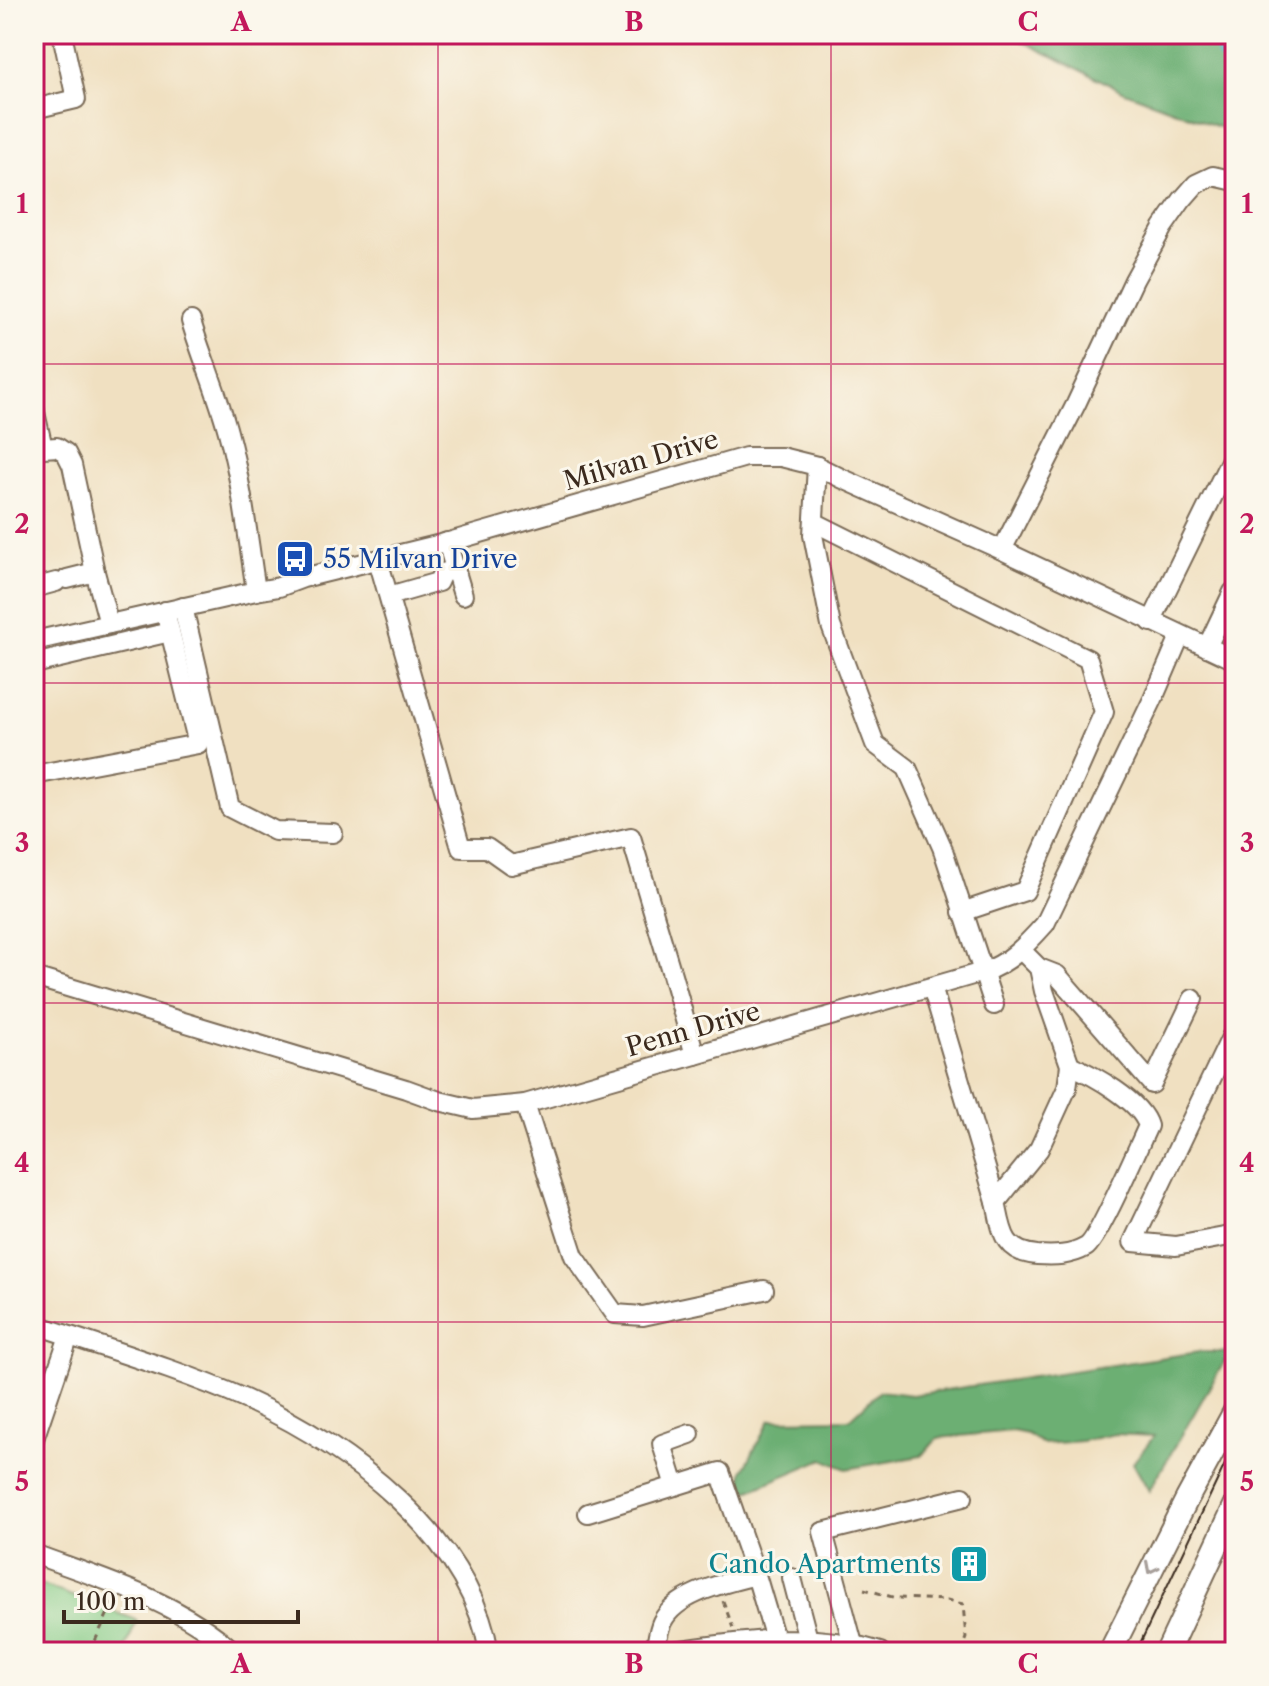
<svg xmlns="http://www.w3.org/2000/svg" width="1269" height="1686" viewBox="0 0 1269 1686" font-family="'Libre Caslon Text',serif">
<rect width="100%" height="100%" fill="#fbf7ec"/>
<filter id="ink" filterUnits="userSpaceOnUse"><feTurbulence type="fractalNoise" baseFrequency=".0125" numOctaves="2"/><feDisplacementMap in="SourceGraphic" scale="16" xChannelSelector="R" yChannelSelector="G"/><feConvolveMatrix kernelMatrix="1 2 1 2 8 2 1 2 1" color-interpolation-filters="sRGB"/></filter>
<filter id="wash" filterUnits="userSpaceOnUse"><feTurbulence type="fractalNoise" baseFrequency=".006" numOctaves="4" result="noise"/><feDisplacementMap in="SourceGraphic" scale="32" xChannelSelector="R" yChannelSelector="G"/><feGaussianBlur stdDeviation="1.8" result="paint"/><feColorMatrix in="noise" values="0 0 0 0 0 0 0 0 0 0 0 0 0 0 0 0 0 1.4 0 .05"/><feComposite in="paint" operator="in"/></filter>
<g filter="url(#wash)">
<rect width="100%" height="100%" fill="#f0e0c1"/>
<path fill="#86cb86" stroke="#607a52" stroke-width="2" d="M34 1582 137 1620 124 1652H34Z"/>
<g fill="#6caf73" stroke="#546c48" stroke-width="2">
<path d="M1008 34H1235V133L1125 92Z"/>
<path d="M1199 1352H1230L1149 1491 1133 1463 1154 1436 1115 1434 1082 1441 1043 1444 1027 1434 1012 1431 938 1438 921 1456 846 1469 823 1459 741 1494 743 1471 770 1420 850 1419 880 1391 912 1395Z"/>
</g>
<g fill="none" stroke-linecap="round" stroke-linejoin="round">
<path stroke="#43abc3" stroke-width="5" d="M1220 34 1218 54 1235 73"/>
</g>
</g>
<g filter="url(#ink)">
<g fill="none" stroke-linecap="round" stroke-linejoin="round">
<g stroke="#7a6a57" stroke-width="22">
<g id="minor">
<path d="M34 109 76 99 62 34"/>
<path d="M191 321C202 358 218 394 228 432 242 484 248 538 256 591"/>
<path d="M34 408 43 448 57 447 66 453 72 465 95 572 109 624"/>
<path d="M817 466 813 535 831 626 875 744 907 768 942 847 994 1005"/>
<path d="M814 522 1088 659 1104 712 1025 891 962 912"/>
<path d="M447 542 463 595"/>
<path d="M1002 550 1076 404 1134 280 1163 227 1182 200 1196 184 1213 176 1235 181"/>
<path d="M378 560 461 848H487L511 865 631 837 671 971 695 1055"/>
<path d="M67 579 95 572"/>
<path d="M34 588 56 582"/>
<path d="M389 596 438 582 442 573 455 570"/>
<path d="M183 607 230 808 275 831 333 833"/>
<path d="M1151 622 1235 451"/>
<path d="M34 641 256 591 279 587 303 578 449 542 746 457H781L817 466 841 478 1002 550 1235 660"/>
<path d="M1207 647 1233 592 1235 593"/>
<path d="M34 664 170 632"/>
<path d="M34 775 198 744 165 611"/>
<path d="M1039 968 1057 975 1152 1084 1193 999"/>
<path d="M34 977 406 1089 439 1101 473 1109 525 1104 983 972C1009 964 1027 944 1045 924L1153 699 1180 636"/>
<path d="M932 987 996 1202 1039 1149 1067 1088 1070 1065 1044 991 1039 968 1021 950"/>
<path d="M1235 1029 1133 1242 1176 1246 1235 1235"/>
<path d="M525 1104 574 1256 615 1314 643 1316 764 1290"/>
<path d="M996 1202C1002 1230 1002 1252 1037 1255 1055 1256 1070 1256 1086 1247 1098 1240 1139 1145 1148 1126 1141 1101 1093 1075 1070 1065"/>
<path d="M34 1324C104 1348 177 1369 245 1399 347 1445 470 1536 489 1652"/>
<path d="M34 1439 69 1336"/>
<path d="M675 1486 662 1444 690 1434"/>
<path d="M588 1513 720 1472 756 1575"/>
<path d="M34 1554C104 1580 178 1601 234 1652"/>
<path d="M792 1578 808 1639"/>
<path d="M853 1644 823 1532 963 1497"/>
<path d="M655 1652C657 1642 658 1630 662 1622 677 1592 726 1583 756 1575L775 1639"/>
<path d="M666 1652C738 1642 809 1629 880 1652"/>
</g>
</g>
<g stroke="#7a6a57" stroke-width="26">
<g id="major">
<path d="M1110 1652 1187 1499 1235 1411"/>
<path d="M1167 1652 1235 1506"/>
</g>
</g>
<g stroke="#7a6a57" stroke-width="3" stroke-dasharray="6 6" stroke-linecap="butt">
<path d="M864 1589 896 1598 947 1600 963 1604 966 1638 960 1652"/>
<path d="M723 1601 733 1628"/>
<path d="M90 1652 114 1600"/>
</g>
<use href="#minor" stroke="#fff" stroke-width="18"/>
<use href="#major" stroke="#fff" stroke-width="22"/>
<path stroke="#3b2a1e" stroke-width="2" d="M1136 1652 1235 1443"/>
</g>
<defs><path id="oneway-chevron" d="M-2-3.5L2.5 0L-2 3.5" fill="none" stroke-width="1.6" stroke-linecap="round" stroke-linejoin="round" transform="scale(2)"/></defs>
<use stroke="#a79f9a" href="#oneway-chevron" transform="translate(1151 1568) rotate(117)"/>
</g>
<path fill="none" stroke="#c2185b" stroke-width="2" stroke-opacity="0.55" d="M438 34V1652M831 34V1652M34 364H1235M34 683H1235M34 1003H1235M34 1322H1235"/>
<defs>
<g id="bus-square" transform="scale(2)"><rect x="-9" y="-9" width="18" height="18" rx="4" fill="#1a4fb4" stroke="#fbf7ec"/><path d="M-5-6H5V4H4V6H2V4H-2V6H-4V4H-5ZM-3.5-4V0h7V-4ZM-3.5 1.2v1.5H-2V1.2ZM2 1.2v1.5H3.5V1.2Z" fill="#fff"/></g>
<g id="building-square" transform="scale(2)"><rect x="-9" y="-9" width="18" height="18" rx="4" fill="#0f9aa8" stroke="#fbf7ec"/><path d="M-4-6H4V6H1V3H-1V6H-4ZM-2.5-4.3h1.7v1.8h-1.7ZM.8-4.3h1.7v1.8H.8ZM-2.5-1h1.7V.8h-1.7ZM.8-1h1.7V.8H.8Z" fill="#fff"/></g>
</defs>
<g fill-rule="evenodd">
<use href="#bus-square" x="295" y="559"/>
<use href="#building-square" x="969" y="1564"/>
</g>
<g text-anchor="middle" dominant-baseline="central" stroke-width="6" stroke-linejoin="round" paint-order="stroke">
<g font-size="26" fill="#3b2a1e" stroke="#fbf7ec">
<text transform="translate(641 460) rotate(-16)">Milvan Drive</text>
<text transform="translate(693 1029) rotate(-16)">Penn Drive</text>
</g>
<g font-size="26" fill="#164399" stroke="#fbf7ec" text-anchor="start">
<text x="323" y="559">55 Milvan Drive</text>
</g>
<g font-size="26" fill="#0d838f" stroke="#fbf7ec" text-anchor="end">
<text x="941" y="1564">Cando Apartments</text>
</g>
</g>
<rect width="1269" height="1686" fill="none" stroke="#fbf7ec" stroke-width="88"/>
<path d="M64 1610v12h234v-12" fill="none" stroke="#3b2a1e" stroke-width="4"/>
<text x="76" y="1610" font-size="24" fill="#3b2a1e" stroke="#fbf7ec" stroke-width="6" paint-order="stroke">100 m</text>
<rect x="44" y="44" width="1181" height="1598" fill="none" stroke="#c2185b" stroke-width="3"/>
<g font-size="26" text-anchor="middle" font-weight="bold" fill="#c2185b">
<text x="241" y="31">A</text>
<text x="634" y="31">B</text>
<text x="1028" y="31">C</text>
<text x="22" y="213">1</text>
<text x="1247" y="213">1</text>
<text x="22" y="533">2</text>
<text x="1247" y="533">2</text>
<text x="22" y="852">3</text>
<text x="1247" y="852">3</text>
<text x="22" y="1172">4</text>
<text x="1247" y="1172">4</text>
<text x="22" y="1491">5</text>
<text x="1247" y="1491">5</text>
<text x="241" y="1673">A</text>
<text x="634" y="1673">B</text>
<text x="1028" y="1673">C</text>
</g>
</svg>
